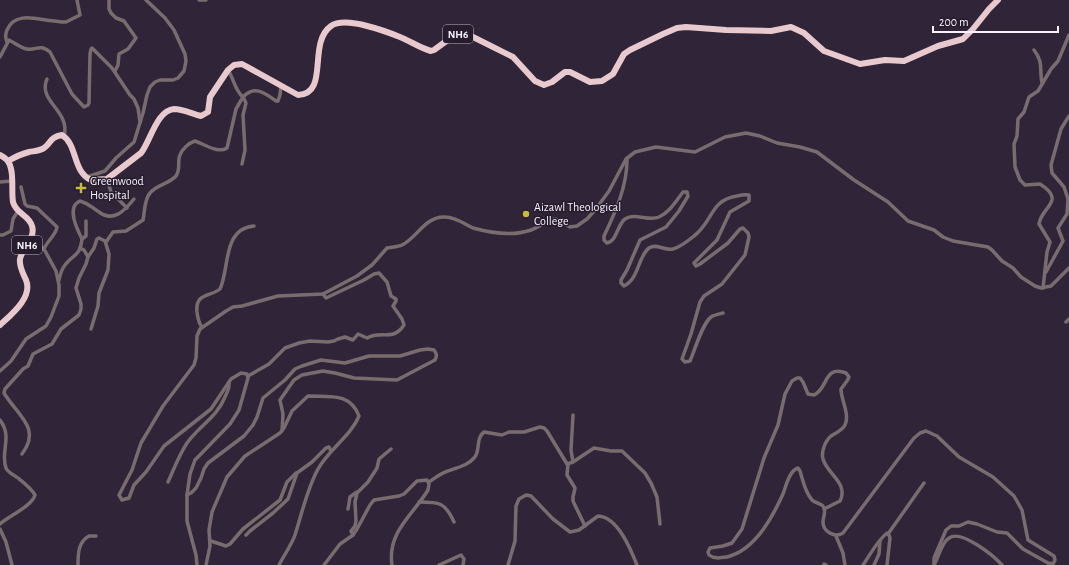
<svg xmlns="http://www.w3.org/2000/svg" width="1069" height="565" viewBox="0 0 1069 565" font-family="'Alegreya Sans',sans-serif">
<rect width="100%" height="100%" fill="#302538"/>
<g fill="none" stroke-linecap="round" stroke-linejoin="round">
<g stroke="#796c6e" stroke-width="3.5">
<path d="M109 0V9L111 13 116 18 124 21 136 38 128 49 119 54 118 65 115 71"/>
<path d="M199 0H206"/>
<path d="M7 42C5 37 5 34 7 30 14 13 33 18 46 20 51 21 57 21 62 22H66L80 15 77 0"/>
<path d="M1034 50C1044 63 1039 69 1042 83"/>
<path d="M0 57 9 40C15 43 21 48 27 49 37 51 39 43 50 52L72 94 84 107 88 105 89 103 90 54 91 49 92 48 112 68 130 95 134 99 138 108 140 122"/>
<path d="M47 79C37 101 71 111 64 136"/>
<path d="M627 160C627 187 615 213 604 236V240L607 243C617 241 617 225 625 219 635 212 649 222 659 217 670 212 676 201 683 192H687L688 196 679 211 666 227 640 240 627 270 621 280V283L624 286C639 279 638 256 649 248 657 243 664 251 673 249 680 247 688 241 694 236 713 222 710 200 737 196 741 195 745 194 749 195V201L730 212 717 240 694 263 696 266 700 264 728 243 740 229 743 228 748 233 749 237 745 255 722 284 704 296 700 302 691 334 682 359 685 362 690 361C695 350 702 324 711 317 714 315 719 314 723 313"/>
<path d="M242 164 245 150 243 115 246 103 243 97C255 84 266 94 276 101H278L280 95 281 85"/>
<path d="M87 177 105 171 116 158 134 142 143 113 147 95 150 87 155 82 160 80H173L178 78 184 71 186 61 185 54 174 30 165 18 146 0"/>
<path d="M107 179 111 192 115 198 118 199 127 208"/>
<path d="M0 182 12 181"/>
<path d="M21 187 25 204 27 206 37 208 57 227C56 235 47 241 44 249"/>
<path d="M0 235H3L11 231 13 219 18 211"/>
<path d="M82 239C77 229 66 207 80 201 90 204 91 207 99 212 114 223 125 210 134 199"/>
<path d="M106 242 113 232 126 231 143 220C145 211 144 200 150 193 156 185 169 184 176 176 181 169 177 161 180 155 182 149 189 143 195 141 204 144 218 154 227 148L236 109 243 97C235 91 234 79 228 70"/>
<path d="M80 248 84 250 88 257 94 248 97 239 99 238 105 241 109 254 108 270 99 293 98 306 91 329"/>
<path d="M1046 272 1063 241 1058 228 1067 214 1068 199 1064 187 1052 173 1051 165 1061 129 1069 116"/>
<path d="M59 280C60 275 61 270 65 265 73 254 80 257 82 239L86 236V221"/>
<path d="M1043 288 1047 252 1050 242 1039 224C1041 207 1067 201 1040 184L1025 185 1020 180 1015 167 1014 144 1017 136 1018 119 1024 112 1029 97 1038 91 1051 69 1058 61 1069 35"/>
<path d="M1066 322 1069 319"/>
<path d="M202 327C198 322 198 318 197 312 195 293 210 297 220 289 230 268 222 229 254 226"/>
<path d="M0 371 11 361 26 339 46 326 51 317 59 296V285L56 271 44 249 30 240"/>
<path d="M248 376 269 364 285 348 299 343 310 341 328 342 334 341 338 339 345 337 353 340 358 334 367 338C381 330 393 342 404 325L402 319 393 306 396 301V299L391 296 387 282 379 273 374 274 364 280 326 298 323 294"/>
<path d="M573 415 571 450 573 462"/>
<path d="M0 420C13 437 0 452 6 468 8 473 13 474 18 478 23 482 32 489 35 495 32 506 9 516 0 524"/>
<path d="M22 454C42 428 17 415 4 393L5 389 23 369 28 366 33 354 52 344 61 329 79 315 81 309V304L76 288 79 278 86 264 88 257"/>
<path d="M568 464 567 475 575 488 573 497V501L585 526"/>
<path d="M168 482C174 469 179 455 187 443 199 426 217 417 225 397 227 392 230 388 229 382"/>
<path d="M429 482C435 478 441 473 448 471 458 467 467 466 474 458 481 451 475 439 484 432L502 435 509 432H524L540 427 544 428 547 431 567 464 573 462 594 448 611 451H622L645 473 651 483 657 497 660 524"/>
<path d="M187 495 191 493 196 488 201 478 204 469 208 463 244 436 253 425 257 417 263 398 285 380 295 369 302 366 321 360 345 363 369 356H400L420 350 428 349 434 350C437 354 437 356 435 360L397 380 354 378 335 373 323 371 302 375 294 380 280 400 283 414 282 431"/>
<path d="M419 502C439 502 445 502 454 522"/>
<path d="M348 509 350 497 357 492"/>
<path d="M824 509 840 501C849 483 827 474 823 459 821 452 825 441 831 436 835 433 842 431 845 425 850 414 841 400 841 389L847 381 849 377 846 373C823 365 829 388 814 395L808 394 803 382 800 378H797L792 381 785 394 778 425 764 458 742 529 732 543 723 546 710 548 708 552 709 555C714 559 720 558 727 557 755 550 772 518 783 494 786 486 789 471 798 468L800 471C803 481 805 492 812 500 815 503 820 503 823 506 827 511 823 516 823 522 823 532 835 538 843 533L914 438 920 433 926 431 937 436 959 457 993 477 1014 496 1022 510 1028 540 1054 556 1055 560 1053 564 1048 563 1023 549 1007 533 997 532 977 524 968 522 959 526H951L946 530 934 558V565"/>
<path d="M0 529 6 542 12 565"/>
<path d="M888 534 924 483"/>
<path d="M246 535 250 531 273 513 288 499 297 473 312 462 326 448 329 447 331 451"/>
<path d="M353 535 351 531 355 526 356 521 355 502 357 493 368 482 377 468 379 459 391 449"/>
<path d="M836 536 843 553 845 565"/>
<path d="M211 541 226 546 230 544 243 529 280 500 287 482 296 473"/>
<path d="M824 564 826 565"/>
<path d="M78 565C78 554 78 542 89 536H96"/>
<path d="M197 565 196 555 187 521V495L190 474 195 460 230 424 239 410 248 378 247 374 241 373 231 379 211 409 164 446 146 472 134 485 129 498 122 500 119 495 132 470 141 443 163 406 194 365 196 358 197 336 200 329 226 311 233 307 242 306 278 296 323 294 357 276 372 265 387 248C392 247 398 247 402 245 417 238 425 216 445 217 456 217 464 224 473 228 491 233 514 236 531 230 539 227 546 222 554 219H556L570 227 577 226 587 219 595 210 609 191 626 159 635 152 656 147 695 152 725 137 746 133 760 136 777 143 800 147 817 152 854 180 888 202 908 221 934 230 943 237 953 241 988 247 992 250 1002 261 1013 268 1021 277 1035 286 1041 288 1051 286 1069 268"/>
<path d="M206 565 210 546 209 530 212 512 227 477 245 456 280 433 284 428 292 411 308 396C329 397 350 392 359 416 351 436 329 449 318 469 307 489 302 513 295 535 291 546 284 555 279 565"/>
<path d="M324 565 340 544 353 535 357 529 370 505 374 500 399 496 404 494 417 481 427 480 429 484 428 490C413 515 387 532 392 565"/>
<path d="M439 565 461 555 464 559 463 565"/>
<path d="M508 565 515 541 516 506 519 499 526 495 531 496 553 519 570 532 579 530 598 516C618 517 631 550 637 565"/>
<path d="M863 565C870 555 877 541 887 533L889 535 890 538 887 565"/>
<path d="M874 565 879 554 880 541"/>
<path d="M934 565C939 557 941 543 949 538 961 529 994 556 1002 565"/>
</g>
<g stroke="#e8c9cd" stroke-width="6">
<path d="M0 155C2 156 5 158 7 160 15 169 11 191 13 202 16 214 29 215 32 226 36 238 22 248 20 259 19 267 23 273 26 280 33 297 12 314 0 325"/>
<path d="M8 161C15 157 21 154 29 152 34 151 40 151 44 148 51 143 50 137 62 135 78 145 72 171 91 180L107 179 141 153C150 142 157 110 174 109 183 109 192 114 201 116L208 112 210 97 228 70 234 65 242 64 298 95C330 94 307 43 331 26 345 16 385 31 400 37 410 41 420 48 431 51L434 50 456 34H467L513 57 535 81 544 85 552 82 565 72H570L590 82 602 81 613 74 624 54 630 50 663 34 677 28 686 27 726 30 771 31 791 27 804 33 824 51 860 64 885 60 904 61 938 46 963 39 973 29 989 9 998 0"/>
</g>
</g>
<g fill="#caba39" stroke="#261c2d" stroke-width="1.5">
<path d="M79 182h4v4h4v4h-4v4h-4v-4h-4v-4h4z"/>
<circle cx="526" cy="214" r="4"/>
</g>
<g text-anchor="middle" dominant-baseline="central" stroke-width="3" stroke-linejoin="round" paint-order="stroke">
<g fill="#261c2d" stroke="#b9b2bf" stroke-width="1">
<rect x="443" y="25" width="30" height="18" rx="3"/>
<rect x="12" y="236" width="30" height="18" rx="3"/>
</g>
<g font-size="11" font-weight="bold" fill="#f8f2fe">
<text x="458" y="34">NH6</text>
<text x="27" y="245">NH6</text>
</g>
<g font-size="12" fill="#f8f2fe" stroke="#261c2d" text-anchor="start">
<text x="90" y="181">Greenwood<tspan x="90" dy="14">Hospital</tspan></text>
<text x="534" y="207">Aizawl Theological<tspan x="534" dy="14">College</tspan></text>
</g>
</g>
<path d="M933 26v6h125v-6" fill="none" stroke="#f8f2fe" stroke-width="2"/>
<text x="939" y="26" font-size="12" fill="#f8f2fe" stroke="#261c2d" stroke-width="3" paint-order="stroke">200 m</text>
</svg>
